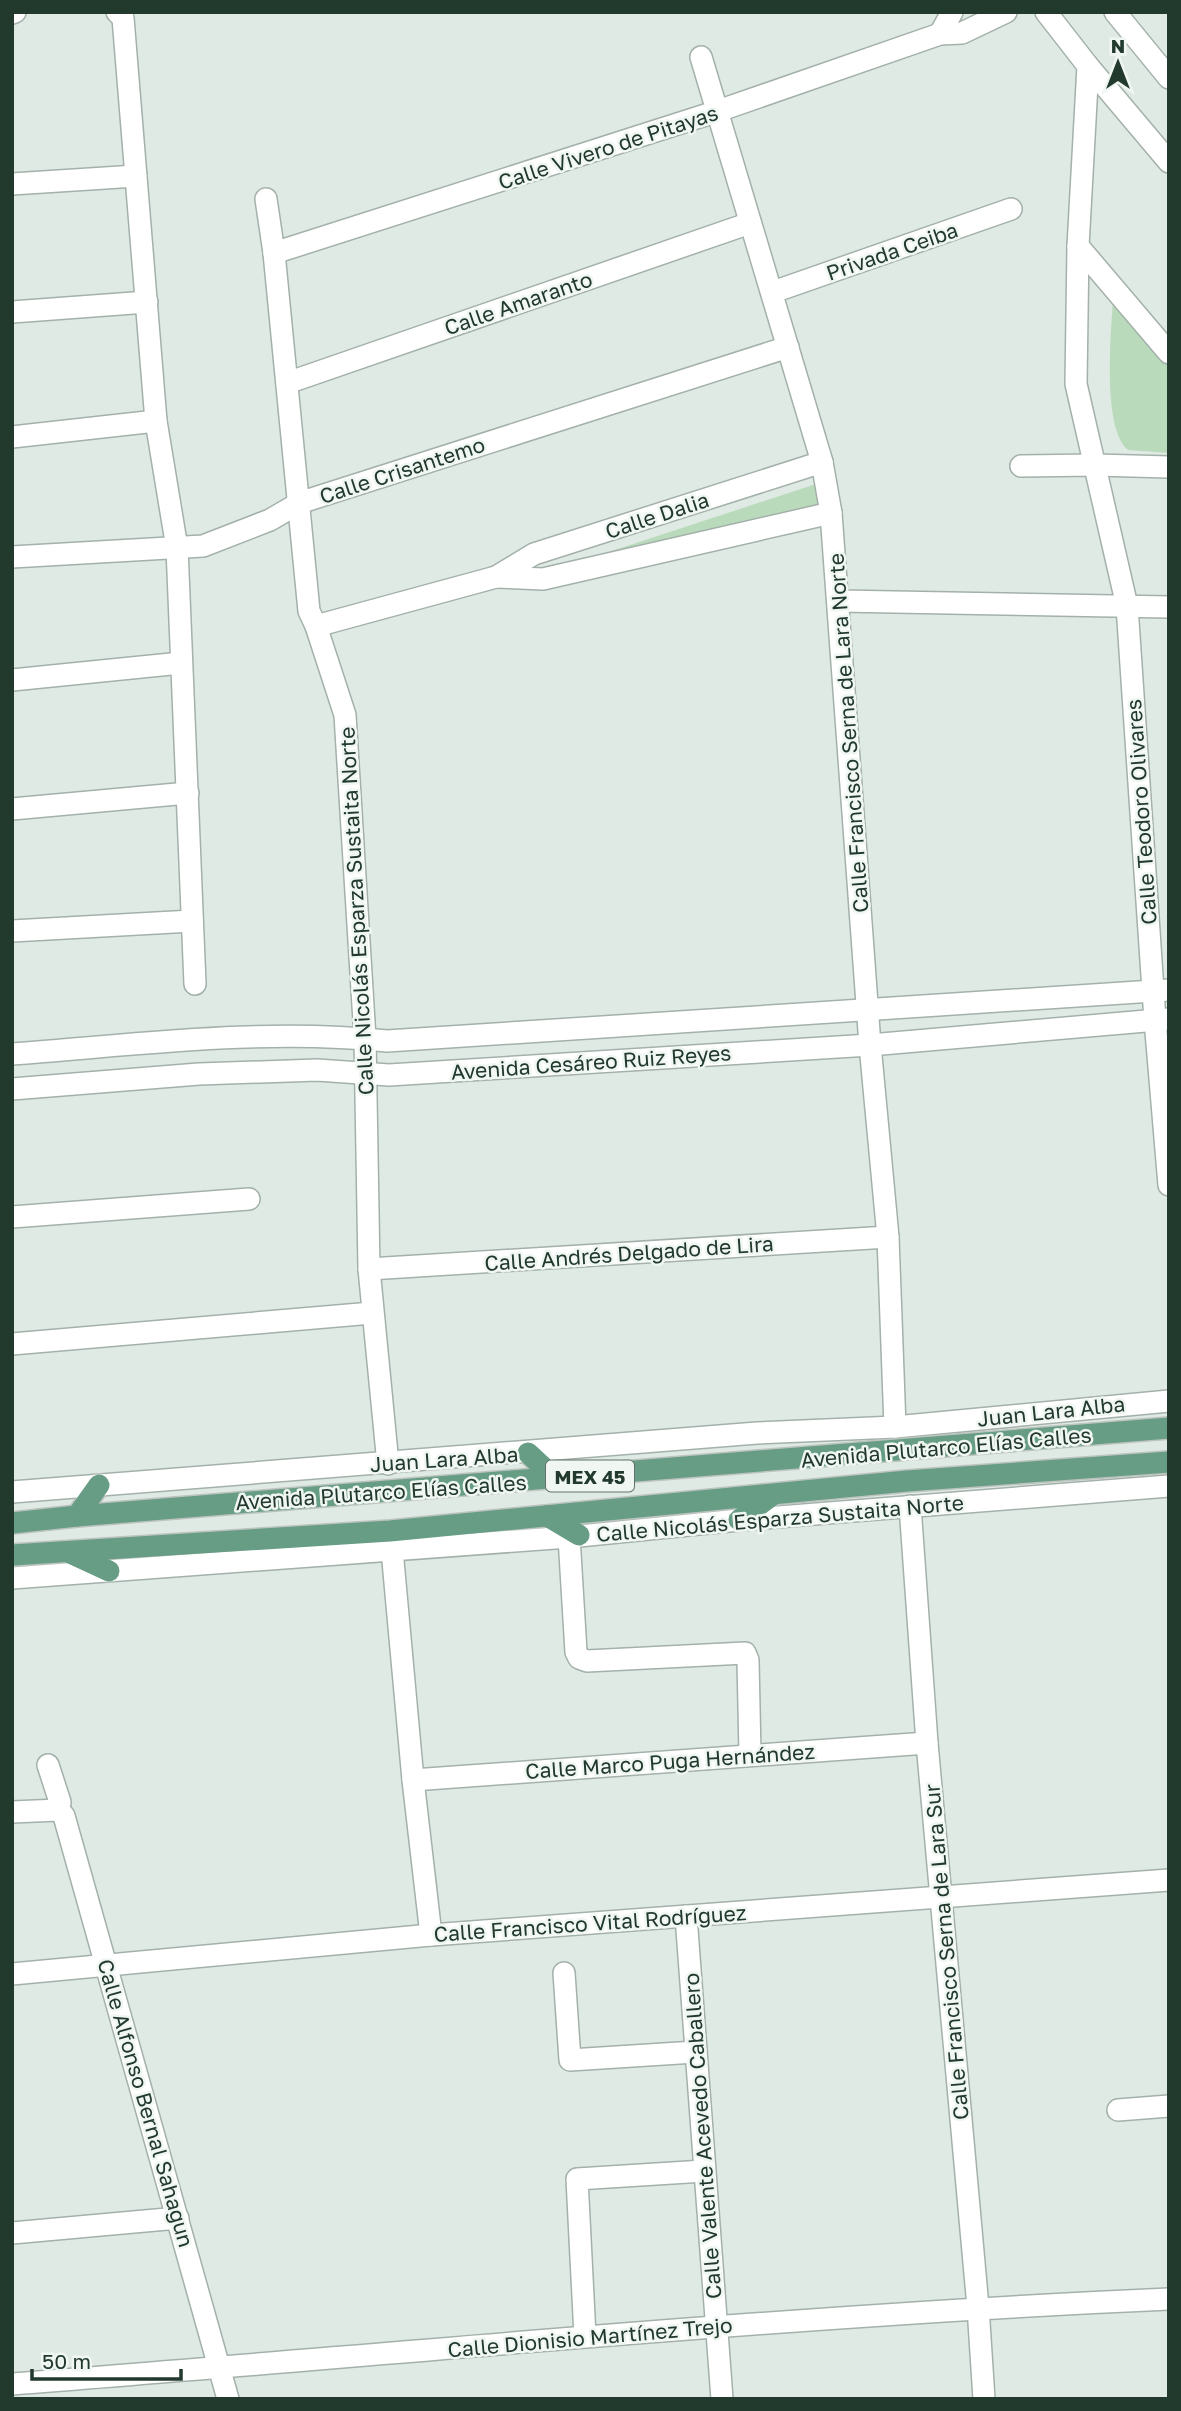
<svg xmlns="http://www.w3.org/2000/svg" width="1181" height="2411" viewBox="0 0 1181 2411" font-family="'Golos Text',sans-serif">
<rect width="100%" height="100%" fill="#e0eae4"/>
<g fill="#badabc">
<path d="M1113 299 1169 366V453L1128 450C1102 429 1111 332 1113 299Z"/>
<path d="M822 482 828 509 557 569Z"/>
</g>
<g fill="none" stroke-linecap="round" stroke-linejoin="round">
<g stroke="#a3b1aa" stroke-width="24">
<g id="minor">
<path d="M117 12 123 18 156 421 177 548 195 984"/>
<path d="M1046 12 1088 66 1169 162"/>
<path d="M1115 12 1169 78"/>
<path d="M12 13 15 12"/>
<path d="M940 34 952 12"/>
<path d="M701 57 822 462 831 513 870 1045 888 1237 895 1427"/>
<path d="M1088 66 1078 246 1076 384 1127 606 1155 1020 1169 1185"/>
<path d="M12 184 136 176"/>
<path d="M266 199 274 253 309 611 316 626 345 715 365 1038 369 1269 388 1464"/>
<path d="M1078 246 1169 353"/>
<path d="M274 253 718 111 940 34 962 33 1006 12"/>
<path d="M773 292 1011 209"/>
<path d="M12 312 147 302"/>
<path d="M287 383 750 223"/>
<path d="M12 437 156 421"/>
<path d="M1021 466 1096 465 1169 467"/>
<path d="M12 557 203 546 270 520 299 503 788 347"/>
<path d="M496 577 543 579 831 513"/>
<path d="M839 601 1169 607"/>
<path d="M316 626 496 577 534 554 822 462"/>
<path d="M12 680 181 663"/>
<path d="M12 809 188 793"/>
<path d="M12 931 192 921"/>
<path d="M12 1054C136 1045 263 1028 387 1041L1169 990"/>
<path d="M12 1089 199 1074 317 1070 389 1075 870 1045 1169 1019"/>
<path d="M12 1217 249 1199"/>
<path d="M369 1269 888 1237"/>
<path d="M12 1344 372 1313"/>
<path d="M12 1492 757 1433 895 1427 1169 1401"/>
<path d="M910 1506 927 1743 978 2307 984 2399"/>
<path d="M569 1537 576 1652 579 1658 587 1661 745 1653 748 1660 750 1755"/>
<path d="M392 1550 413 1780 431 1935"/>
<path d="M12 1578 569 1537 739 1520 1169 1486"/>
<path d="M48 1765 60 1802 59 1810"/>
<path d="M413 1780 927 1743"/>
<path d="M59 1810 64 1816 228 2399"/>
<path d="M12 1812 59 1810"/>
<path d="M686 1916 722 2399"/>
<path d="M564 1973 570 2060 695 2052"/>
<path d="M12 1974 431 1935 1169 1880"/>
<path d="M1118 2110 1169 2106"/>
<path d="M12 2233 178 2218"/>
<path d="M585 2336 577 2179 704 2171"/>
<path d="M12 2384C398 2354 782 2316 1169 2299"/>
</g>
</g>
<g stroke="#bdc4c0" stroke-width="24">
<g id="primary">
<path d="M528 1453 555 1478"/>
<path d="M77 1516 99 1485"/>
<path d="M547 1516 579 1535"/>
<path d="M739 1520 771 1496"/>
<path d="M12 1523 77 1516 1169 1428"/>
<path d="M70 1553 109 1571"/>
<path d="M12 1555 390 1531 907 1481 1169 1462"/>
</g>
</g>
<use href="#minor" stroke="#fff" stroke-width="21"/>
<use href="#primary" stroke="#679d84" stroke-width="21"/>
</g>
<g text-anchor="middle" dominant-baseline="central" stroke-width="5" stroke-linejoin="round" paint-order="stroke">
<rect fill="#f0f7f2" stroke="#607269" stroke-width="2" x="546" y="1460.5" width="88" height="31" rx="5"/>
<g font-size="19" font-weight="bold" fill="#22392e">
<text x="590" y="1476">MEX 45</text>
</g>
<g font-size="21" fill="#22392e" stroke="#f0f7f2">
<text transform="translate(608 147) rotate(-18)">Calle Vivero de Pitayas</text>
<text transform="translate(892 251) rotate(-19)">Privada Ceiba</text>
<text transform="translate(518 303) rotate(-19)">Calle Amaranto</text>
<text transform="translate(402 470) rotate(-18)">Calle Crisantemo</text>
<text transform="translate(657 515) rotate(-18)">Calle Dalia</text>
<text transform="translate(848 733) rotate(-94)">Calle Francisco Serna de Lara Norte</text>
<text transform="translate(1141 812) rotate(-94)">Calle Teodoro Olivares</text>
<text transform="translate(356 911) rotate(-93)">Calle Nicolás Esparza Sustaita Norte</text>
<text transform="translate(591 1062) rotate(-4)">Avenida Cesáreo Ruiz Reyes</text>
<text transform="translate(629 1253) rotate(-4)">Calle Andrés Delgado de Lira</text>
<text transform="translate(1051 1411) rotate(-6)">Juan Lara Alba</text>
<text transform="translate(946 1447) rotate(-5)">Avenida Plutarco Elías Calles</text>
<text transform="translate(444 1459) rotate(-4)">Juan Lara Alba</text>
<text transform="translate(381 1492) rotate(-4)">Avenida Plutarco Elías Calles</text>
<text transform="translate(780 1518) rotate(-5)">Calle Nicolás Esparza Sustaita Norte</text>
<text transform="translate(670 1761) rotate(-4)">Calle Marco Puga Hernández</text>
<text transform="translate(590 1923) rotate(-4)">Calle Francisco Vital Rodríguez</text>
<text transform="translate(946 1952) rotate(-95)">Calle Francisco Serna de Lara Sur</text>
<text transform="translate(146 2103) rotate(74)">Calle Alfonso Bernal Sahagun</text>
<text transform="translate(702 2136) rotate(-94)">Calle Valente Acevedo Caballero</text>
<text transform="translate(590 2337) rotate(-5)">Calle Dionisio Martínez Trejo</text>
</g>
</g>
<rect width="1181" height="2411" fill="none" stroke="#22392e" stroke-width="28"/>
<g transform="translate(1118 63)" stroke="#f0f7f2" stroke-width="5" paint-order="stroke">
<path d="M0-5L12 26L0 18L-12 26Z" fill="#22392e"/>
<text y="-10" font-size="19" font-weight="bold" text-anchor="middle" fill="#22392e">N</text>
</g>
<path d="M32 2369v10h149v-10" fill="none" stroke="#22392e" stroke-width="3.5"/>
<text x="42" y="2369" font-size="21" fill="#22392e" stroke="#f0f7f2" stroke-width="5" paint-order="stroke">50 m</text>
</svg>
